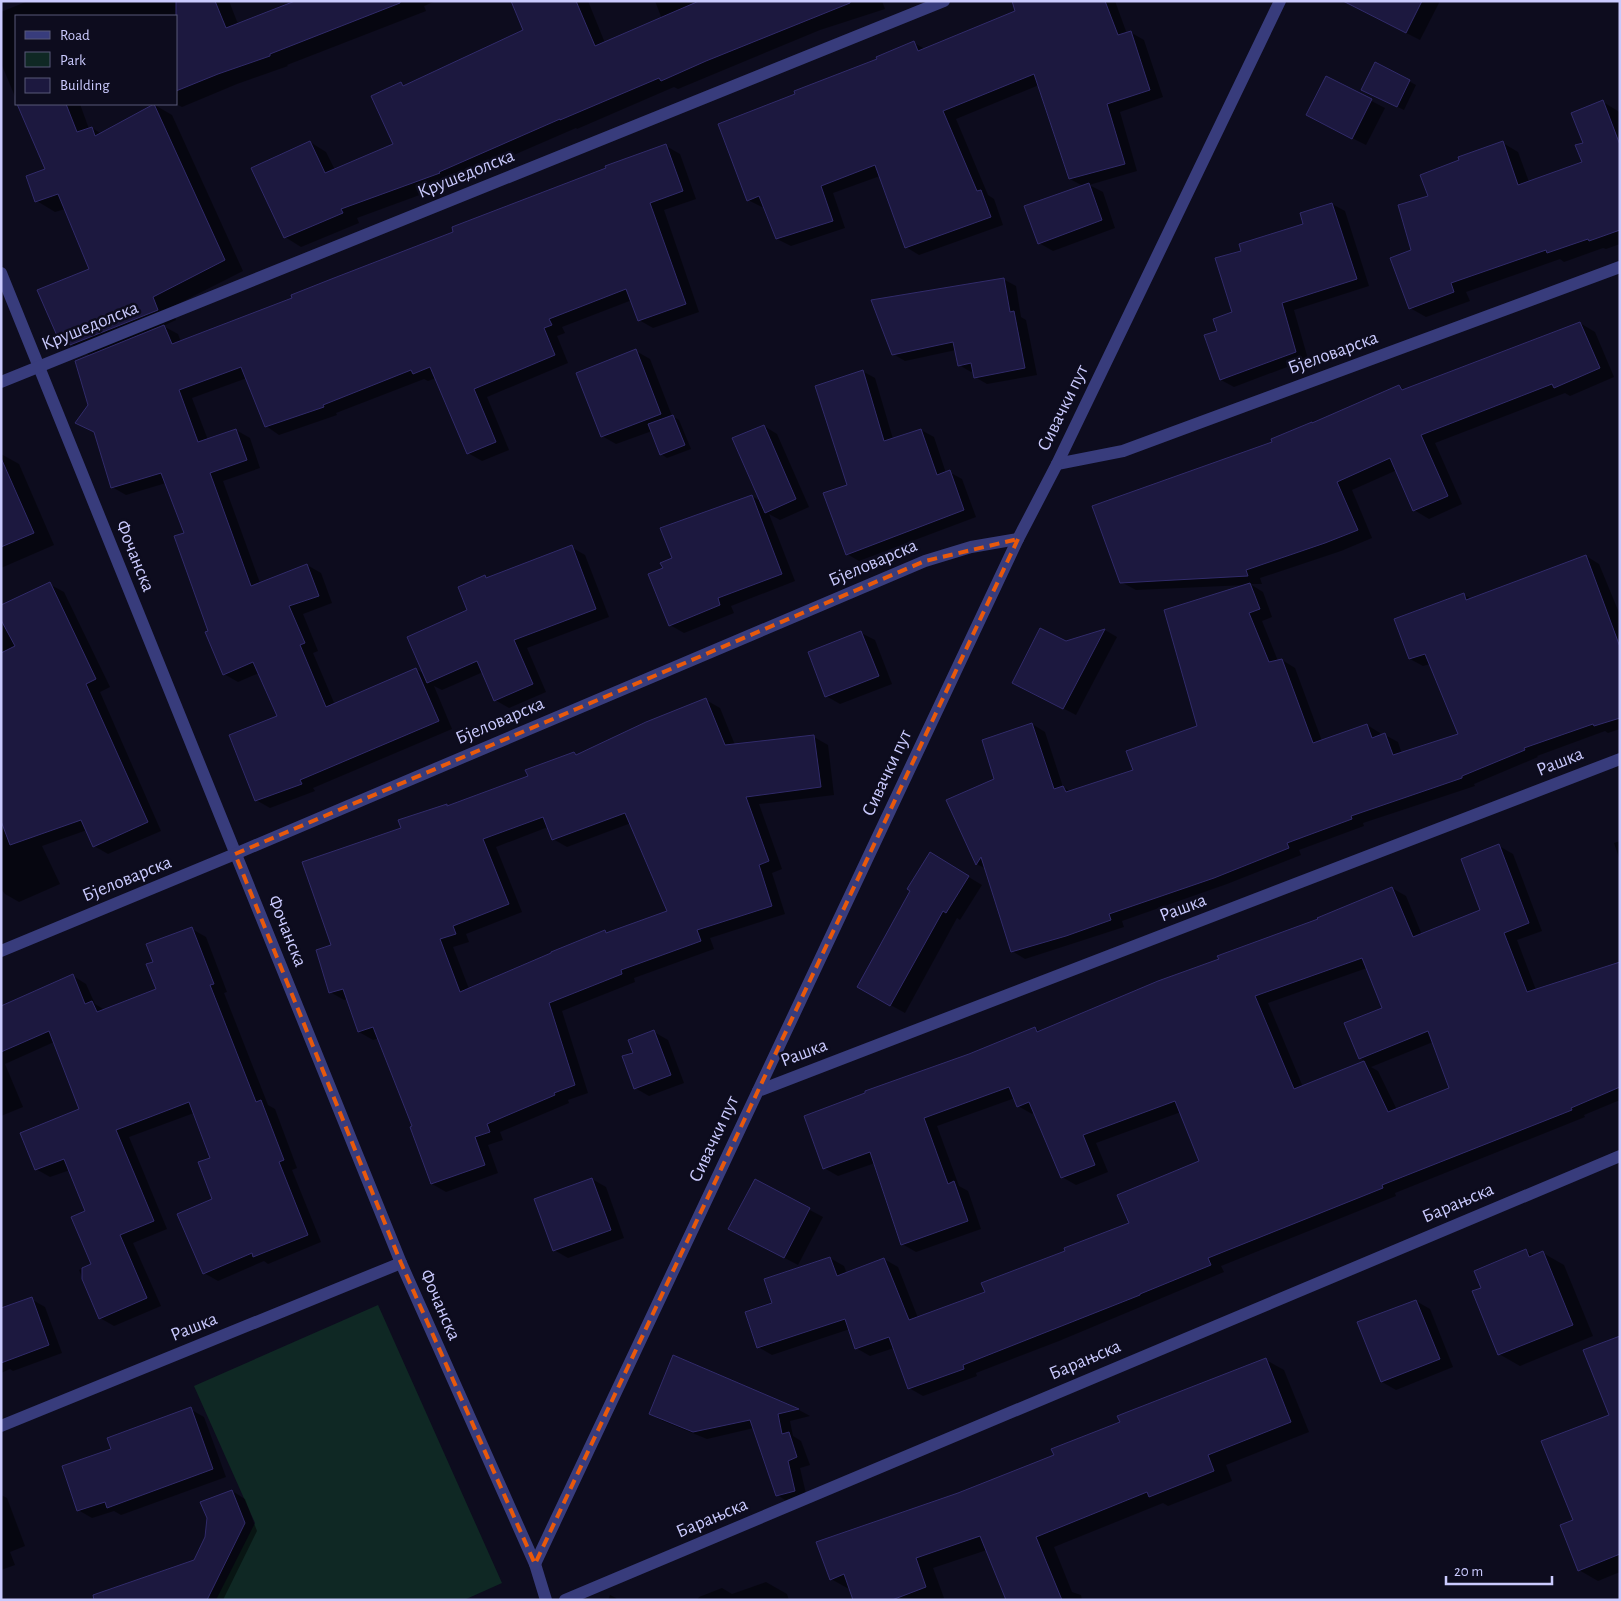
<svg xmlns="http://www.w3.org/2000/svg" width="1621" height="1601" viewBox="0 0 1621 1601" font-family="'Alegreya Sans',sans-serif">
<rect width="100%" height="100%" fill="#0d0c1e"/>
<path fill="#0f2824" d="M378 1305 502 1583 464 1600H216L255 1523 194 1386Z"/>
<g fill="#0007" fill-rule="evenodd">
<path d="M28 1H229L238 24 298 1H436L424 6 426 11 287 65 288 66 237 84 182 107 176 104V16H16V99L1 63V12Z"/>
<path d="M512 1H588L605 43 662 19 655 1H882L885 9 820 30 678 89 674 87 577 129 576 128 454 181 455 182 357 218 359 223 301 247 285 237 310 142 326 152 335 170 395 145 401 83 406 86 524 31Z"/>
<path d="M1013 1H1115L1127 34 1130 32 1144 40 1163 97 1120 112 1137 171 1089 185 1103 192 1115 228 1053 251 1039 243 1083 186 1070 179 1039 85 956 119 988 195 994 199 1003 225 919 255 906 247 880 176 833 193 845 228 791 246 777 239 765 206 762 207 748 200 878 60 914 43 925 49 1017 11Z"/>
<path d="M1353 1H1440L1420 40 1365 12Z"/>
<path d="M1376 64 1416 85 1404 110 1369 93Z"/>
<path d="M1327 78 1385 108 1366 145 1322 123Z"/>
<path d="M1603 102 1618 111 1620 114V244L1606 249 1603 248 1564 262 1560 259 1466 292 1470 301 1426 317 1410 308 1412 251 1430 197 1503 143 1518 152 1529 182 1583 162 1584 143Z"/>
<path d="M18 104H80L89 129 92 128 102 134 153 104 172 115 243 271 170 308 176 320 163 326 178 334 181 342 294 299 666 146 680 154 696 199 664 210 699 312 653 328 639 320 632 300 562 327 565 333 557 336 568 363 487 397 509 450 482 461 468 453 436 378 428 381 424 379 336 413 337 415 279 435 266 426 247 378 192 398 208 440 236 430 250 438 260 468 223 481 260 583 307 565 321 573 332 603 303 614 318 651 313 653 335 705 416 669 424 674 469 610 485 577 488 578 571 547 585 555 609 617 527 648 546 692 509 708 495 700 483 672 442 690 434 686 452 729 313 788 315 791 270 808 256 800 278 717 259 673 238 682 224 674 209 631 185 533 166 483 126 495 112 487 95 433 90 430 91 356 59 337 90 269 65 209 55 212 37 201 46 170Z"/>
<path d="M1332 204 1345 211 1369 286 1294 310 1308 359 1234 387 1221 380 1219 331 1305 225Z"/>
<path d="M1003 279 1016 286 1021 317 1026 320 1037 375 987 384 975 377 974 371 971 372 959 365 956 350 905 361 893 354Z"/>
<path d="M1580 323 1595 332 1614 377 1570 396 1565 393 1435 443 1462 504 1429 519 1414 510 1397 470 1352 490 1372 538 1341 551 1260 578 1262 584H1250L1263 592 1272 617 1262 621 1278 661 1282 660 1295 668 1322 741 1367 725 1380 733 1381 736 1385 735 1398 742 1402 754 1460 735 1430 664 1423 666 1410 659 1396 620 1464 595 1472 599 1586 556 1599 564 1620 615V729L1608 733 1605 731 1537 756 1538 757 1474 784 1475 786 1363 823 1364 826 1299 850 1301 855 1227 884 1122 921 1124 927 1025 959 1012 951 986 869 977 864 948 800 996 779 1032 724 1045 732 1063 787 1071 792 1135 771 1198 727 1246 585 1136 590 1121 582 1274 443 1314 424 1399 386 1405 390Z"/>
<path d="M636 351 650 359 672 416 679 420 691 449 667 458 661 454 652 431 616 444 602 436Z"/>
<path d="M862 371 875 378 893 439 921 430 934 437 946 473 949 472 962 479 976 517 859 561 847 554 849 485Z"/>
<path d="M764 426 777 434 809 507 780 520 769 514 795 581 731 606 734 613 684 633 670 625 664 569 674 559 752 496 762 502Z"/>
<path d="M1 454 19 464 54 545 1 568Z"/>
<path d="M49 584 64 592 110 687 100 692 161 831 108 854 94 846 87 830 42 846 60 884 19 902 5 894 1 889V607Z"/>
<path d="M1105 630 1117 637 1076 715 1026 689 1066 643Z"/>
<path d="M861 633 875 640 892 684 840 704 826 696Z"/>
<path d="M706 700 720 708 735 745 814 737 828 745 834 795 759 804 782 869 772 873 785 914 710 938 714 949 634 978 635 982 562 1011 588 1093 568 1100 569 1103 500 1132 503 1140 488 1145 498 1173 446 1192 432 1184 412 1127H414L379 1038 373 1040 359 1032 348 999 344 1000 330 992 333 946 403 829 446 805 449 807 529 777 574 753 578 755ZM631 823 668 912 608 934 605 932 469 989 453 947 469 942 466 934 522 912 496 847 548 827 553 839 567 847Z"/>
<path d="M1620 841V861L1614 843Z"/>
<path d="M1499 846 1513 854 1542 931 1517 940 1536 990 1620 963V1100L1584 1115 1585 1117 1395 1193 1396 1196 1221 1266 1224 1272 1059 1341 976 1373 977 1376 923 1396 909 1388 894 1348 870 1356 856 1348 850 1329 772 1355 758 1347 774 1304 830 1258 844 1266 847 1274 884 1259 898 1267 918 1318 987 1293 1067 1252 1130 1224 1201 1162 1181 1112 1096 1143 1108 1172 1076 1185 1062 1177 1035 1112 1032 1114 1018 1106 1015 1098 937 1126 959 1186 968 1191 981 1229 916 1252 902 1244 875 1163 838 1176 824 1168 970 1056 1035 1028 1041 1032 1319 920 1392 888 1406 896 1422 935 1482 911ZM1367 968 1384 1008 1360 1058 1366 1062 1303 1087 1268 1003ZM1433 1042 1450 1089 1397 1110 1378 1071 1371 1067Z"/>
<path d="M930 854 982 885 960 920 957 918 905 1013 858 987Z"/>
<path d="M192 929 206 937 227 992 224 993 268 1105 275 1109 297 1168 292 1170 321 1242 268 1264 264 1261 218 1281 204 1273 214 1200 211 1158 194 1113 129 1137 167 1229 133 1243 161 1306 114 1326 100 1318 79 1270 93 1264 87 1212 70 1170 50 1177 36 1169 81 1109 54 1042 5 1064 23 1107 1 1116V1007L73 976 86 984 95 1004 105 1010 157 990 155 963Z"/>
<path d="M654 1032 668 1040 684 1083 649 1096 635 1088 624 1057 634 1053Z"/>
<path d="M592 1179 606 1187 624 1238 568 1258 554 1250Z"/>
<path d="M755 1181 823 1217 798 1265 743 1236Z"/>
<path d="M1526 1251 1535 1256 1543 1253 1564 1265 1593 1336 1520 1366 1499 1354 1483 1288Z"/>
<path d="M31 1299 45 1307 62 1353 13 1371 10 1369 1 1373V1309Z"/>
<path d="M1416 1301 1430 1309 1453 1367 1396 1390 1382 1382Z"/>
<path d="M674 1357 799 1410 810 1416 790 1421 793 1436 801 1441 810 1465 800 1468 807 1498 790 1503 777 1495 754 1428 707 1439 663 1421 650 1414Z"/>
<path d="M1266 1360 1284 1370 1309 1432 1226 1465 1232 1481 1168 1506 1163 1503 1054 1547 1072 1592 1081 1595 1082 1600H1007L987 1550 933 1568 944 1598 939 1600H855L851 1589H849L831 1579 959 1494 1055 1456 1121 1422Z"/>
<path d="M190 1409 204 1417 226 1477 121 1515 114 1511 92 1518 78 1510 112 1449Z"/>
<path d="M1620 1427V1572L1598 1581 1579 1570 1574 1520Z"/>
<path d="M232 1491 245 1499 257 1531 223 1600H116L195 1561Z"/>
<path d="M1 1495 7 1498 25 1546 10 1552 15 1565 1 1570Z"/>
<path d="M766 1582 787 1594 789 1600H697L699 1597 722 1588 732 1594Z"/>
<path d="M610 1595 616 1598 617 1600H608Z"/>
</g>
<g fill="#1c183f" stroke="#312b6a" fill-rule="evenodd">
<path d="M176 1H215L226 28 295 1H400V3L270 54V56L218 74 176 91Z"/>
<path d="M511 1H576L595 46 699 1H850V3L706 61 661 81 659 78 560 120V119L439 172 440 173 341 209 343 213 284 238 251 168 310 141 325 173 393 144 371 96 401 82 403 86 523 30Z"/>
<path d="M1012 1H1105L1118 35 1131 31 1150 90 1107 104 1125 164 1069 179 1034 74 943 111 977 191 981 190 991 217 905 248 875 165 821 186 833 221 776 239 759 196 747 201 718 124 795 94 794 91 877 59 876 57 914 41 918 51 1015 11Z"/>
<path d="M1343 1H1422L1406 33Z"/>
<path d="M1375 62 1410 80 1397 107 1361 90Z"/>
<path d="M1326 76 1372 99 1352 139 1306 115Z"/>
<path d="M1603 100 1620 145V230L1589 241 1588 239 1547 253 1546 250 1451 283 1454 292 1409 309 1390 258 1411 250 1398 205 1428 196 1420 175 1459 160 1458 157 1503 141 1518 185 1582 162 1575 145 1583 143 1571 113Z"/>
<path d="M17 104H66L77 132 92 127 95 136 154 104 225 260 153 297 158 310 70 345 66 335 58 338 37 290 89 269 58 194 35 202 26 176 45 169Z"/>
<path d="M666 144 683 191 650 203 686 304 638 321 626 289 549 319 552 325 544 328 555 355 474 389 496 442 467 454 430 367 413 374 411 370 323 405 324 407 265 427 241 367 179 390 198 442 236 429 247 460 210 473 251 586 307 564 319 596 289 606 305 643 300 645 326 707 416 668 439 721 300 780 302 784 255 801 229 735 277 716 253 662 223 675 205 632 208 631 174 536 184 533 161 473 111 488 94 432 75 423 88 405 75 361 164 325 172 344 292 298 291 295 334 278 453 232 452 227 606 168 605 166Z"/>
<path d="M1089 183 1102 220 1038 244 1024 206Z"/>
<path d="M1332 203 1357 279 1282 303 1296 352 1220 380 1204 335 1217 331 1213 319 1232 312 1215 258 1241 251 1239 244 1303 224 1300 213Z"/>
<path d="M1004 278 1010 312 1014 311 1025 368 974 378 971 363 958 366 953 342 892 355 871 300Z"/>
<path d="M1580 322 1600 368 1554 388 1552 384 1421 435 1448 496 1413 511 1390 458 1337 482 1358 530 1325 543 1246 570 1248 576 1120 583 1092 506 1272 442 1271 439 1312 422V423L1399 385 1402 390Z"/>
<path d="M636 349 661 414 601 437 576 373Z"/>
<path d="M863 370 884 441 921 429 937 475 950 470 964 510 846 555 823 493 847 485 815 386Z"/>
<path d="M673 415 685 445 660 455 648 424Z"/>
<path d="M764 425 796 499 765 513 732 438Z"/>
<path d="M1 458 34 533 1 547Z"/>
<path d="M752 495 782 574 718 598 720 605 669 626 648 574 663 568 660 563 672 558 660 528Z"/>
<path d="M572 545 596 609 514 640 533 684 494 701 477 661 427 683 407 637 467 610 458 587 485 575 486 578Z"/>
<path d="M1586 555 1620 647V718L1594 726 1593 724 1524 748 1525 750 1462 776V778L1351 816 1352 819 1287 843 1289 848 1214 878 1109 914 1111 920 1066 936 1011 952 981 857 976 865 946 800 994 779 982 740 1032 723 1054 789 1063 786 1066 792 1133 770 1126 751 1197 726 1164 610 1250 583 1260 609 1249 613 1269 662 1282 659 1313 743 1367 724 1372 738 1385 733 1393 755 1458 734 1425 654 1409 659 1394 619 1464 593 1466 600Z"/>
<path d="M50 582 96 679 86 684 148 822 93 847 81 820 10 845 1 821V653L15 646 1 620V605Z"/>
<path d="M1040 628 1066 641 1105 629 1063 709 1012 683Z"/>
<path d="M861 631 879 676 825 697 808 652Z"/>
<path d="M706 698 725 745 814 735 821 787 746 797 769 861 759 865 772 906 697 930 701 941 621 970 622 974 549 1003 575 1085 554 1093 555 1095 487 1124 490 1132 475 1137 485 1165 431 1184 410 1127 412 1126 373 1027 358 1032 343 989 329 993 316 950 331 945 302 862 401 828 398 820 447 804V806L528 776 525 770 574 752 576 755 646 722ZM625 813 667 911 606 933 605 930 551 952V953L460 992 440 939 456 934 453 926 509 904 483 839 543 817 552 840Z"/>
<path d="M1499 844 1529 923 1504 933 1527 992 1620 962V1087L1571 1108 1572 1110 1382 1185 1383 1188 1208 1258 1211 1265 1140 1294V1295L963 1365 964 1369 908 1389 889 1337 855 1349 845 1319 757 1348 745 1312 772 1303 764 1279 830 1257 837 1276 884 1258 909 1320 985 1292 981 1283 1065 1251 1064 1248 1129 1223 1117 1195 1199 1161 1175 1101 1083 1135 1095 1165 1061 1178 1029 1102 1017 1107 1009 1087 924 1118 948 1184 954 1181 968 1221 901 1245 870 1152 823 1169 804 1116 865 1093V1091L969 1054 1035 1027 1037 1032 1158 981 1219 959 1217 956 1318 919 1317 918 1392 887 1413 937 1480 910 1461 859ZM1362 958 1382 1008 1344 1023 1359 1059 1428 1031 1449 1088 1388 1112 1364 1061 1294 1089 1255 996Z"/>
<path d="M930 852 969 876 946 913 943 911 890 1006 857 987 910 891 907 889Z"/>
<path d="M192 927 214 984 210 985 256 1102 261 1100 284 1160 279 1162 308 1235 253 1257 252 1253 203 1274 177 1214 212 1199 198 1162 210 1158 189 1102 116 1130 154 1221 120 1235 147 1298 99 1319 82 1279V1268L91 1264 71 1217 85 1211 64 1159 35 1170 20 1133 79 1109 49 1031 1 1052V1006L73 974 85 1004 92 1001 97 1012 156 989 146 964 153 962 146 944Z"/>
<path d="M654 1030 671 1075 634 1089 622 1056 633 1053 628 1040Z"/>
<path d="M592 1178 611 1230 553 1251 534 1199Z"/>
<path d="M755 1179 810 1208 784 1258 728 1229Z"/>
<path d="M1526 1249 1529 1257 1543 1251 1573 1325 1498 1355 1472 1291 1481 1288 1474 1271Z"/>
<path d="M32 1297 49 1345 1 1363V1308Z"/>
<path d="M1416 1300 1440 1359 1381 1382 1357 1322Z"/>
<path d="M1620 1336V1554L1578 1571 1560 1525 1573 1520 1541 1441 1609 1415 1583 1350Z"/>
<path d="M673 1355 799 1409 778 1414 782 1434 789 1432 797 1457 788 1461 795 1491 776 1496 750 1420 693 1432 649 1414Z"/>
<path d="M1266 1358 1291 1422 1208 1455 1214 1471 1149 1497 1147 1492 1036 1537 1062 1600H1006L980 1536 916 1558 926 1587 892 1600H853L844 1574 830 1580 816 1542 958 1493 1054 1455 1051 1449 1120 1422 1117 1416Z"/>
<path d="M191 1407 213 1469 107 1508 105 1502 77 1511 62 1466 111 1449 107 1438Z"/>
<path d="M232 1490 245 1523 207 1600H94L93 1595 194 1560 205 1537 207 1518 200 1502Z"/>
</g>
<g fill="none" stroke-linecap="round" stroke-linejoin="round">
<g stroke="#383c7c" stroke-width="12">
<path d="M1 273 401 1263 535 1564 546 1600"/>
<path d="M1 382 944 1"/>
<path d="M1057 464 1123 451 1620 267"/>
<path d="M1 951 235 854 925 561 971 547 1018 539"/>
<path d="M758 1091 1620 759"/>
<path d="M1 1426 401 1263"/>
<path d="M535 1564 1018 539 1057 464 1280 1"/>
<path d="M565 1600 1620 1156"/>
</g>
</g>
<path fill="none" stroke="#e8590c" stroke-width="4" stroke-dasharray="10 6" stroke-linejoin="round" d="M1018 539 535 1564 401 1263 235 854 925 561Z"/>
<g text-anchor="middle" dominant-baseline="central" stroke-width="5" stroke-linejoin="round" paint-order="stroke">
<g font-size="19" fill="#cacafe" stroke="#0d0c1e">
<text transform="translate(466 174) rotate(-22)">Крушедолска</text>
<text transform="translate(90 326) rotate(-22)">Крушедолска</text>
<text transform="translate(1333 353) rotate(-20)">Бјеловарска</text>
<text transform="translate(1063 408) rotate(-64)">Сивачки пут</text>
<text transform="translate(135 556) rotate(68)">Фочанска</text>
<text transform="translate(873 563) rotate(-23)">Бјеловарска</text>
<text transform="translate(500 721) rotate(-23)">Бјеловарска</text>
<text transform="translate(1560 762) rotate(-22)">Рашка</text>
<text transform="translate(887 773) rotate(-65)">Сивачки пут</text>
<text transform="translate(127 879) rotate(-22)">Бјеловарска</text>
<text transform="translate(1183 908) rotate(-21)">Рашка</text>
<text transform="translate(287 931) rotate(68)">Фочанска</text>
<text transform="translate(804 1053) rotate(-21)">Рашка</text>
<text transform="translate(714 1139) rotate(-65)">Сивачки пут</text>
<text transform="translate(1458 1203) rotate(-23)">Барањска</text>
<text transform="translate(440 1305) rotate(66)">Фочанска</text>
<text transform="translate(194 1327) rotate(-22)">Рашка</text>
<text transform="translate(1085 1360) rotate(-23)">Барањска</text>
<text transform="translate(712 1518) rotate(-23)">Барањска</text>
</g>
</g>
<rect width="1621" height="1601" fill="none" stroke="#cacafe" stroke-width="5"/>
<rect x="15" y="15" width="162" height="90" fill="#0d0c1e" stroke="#595878"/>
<rect x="25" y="31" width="25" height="8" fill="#383c7c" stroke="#595878"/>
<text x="60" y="40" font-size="15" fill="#cacafe">Road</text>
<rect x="25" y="52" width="25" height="15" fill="#0f2824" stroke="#595878"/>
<text x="60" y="65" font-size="15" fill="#cacafe">Park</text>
<rect x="25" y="78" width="25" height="15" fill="#1c183f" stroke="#595878"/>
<text x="60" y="90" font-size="15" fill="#cacafe">Building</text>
<path d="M1446 1576v8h106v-8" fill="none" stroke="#cacafe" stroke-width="2.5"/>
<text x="1454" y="1576" font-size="15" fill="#cacafe" stroke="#0d0c1e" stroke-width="4" paint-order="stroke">20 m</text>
</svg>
